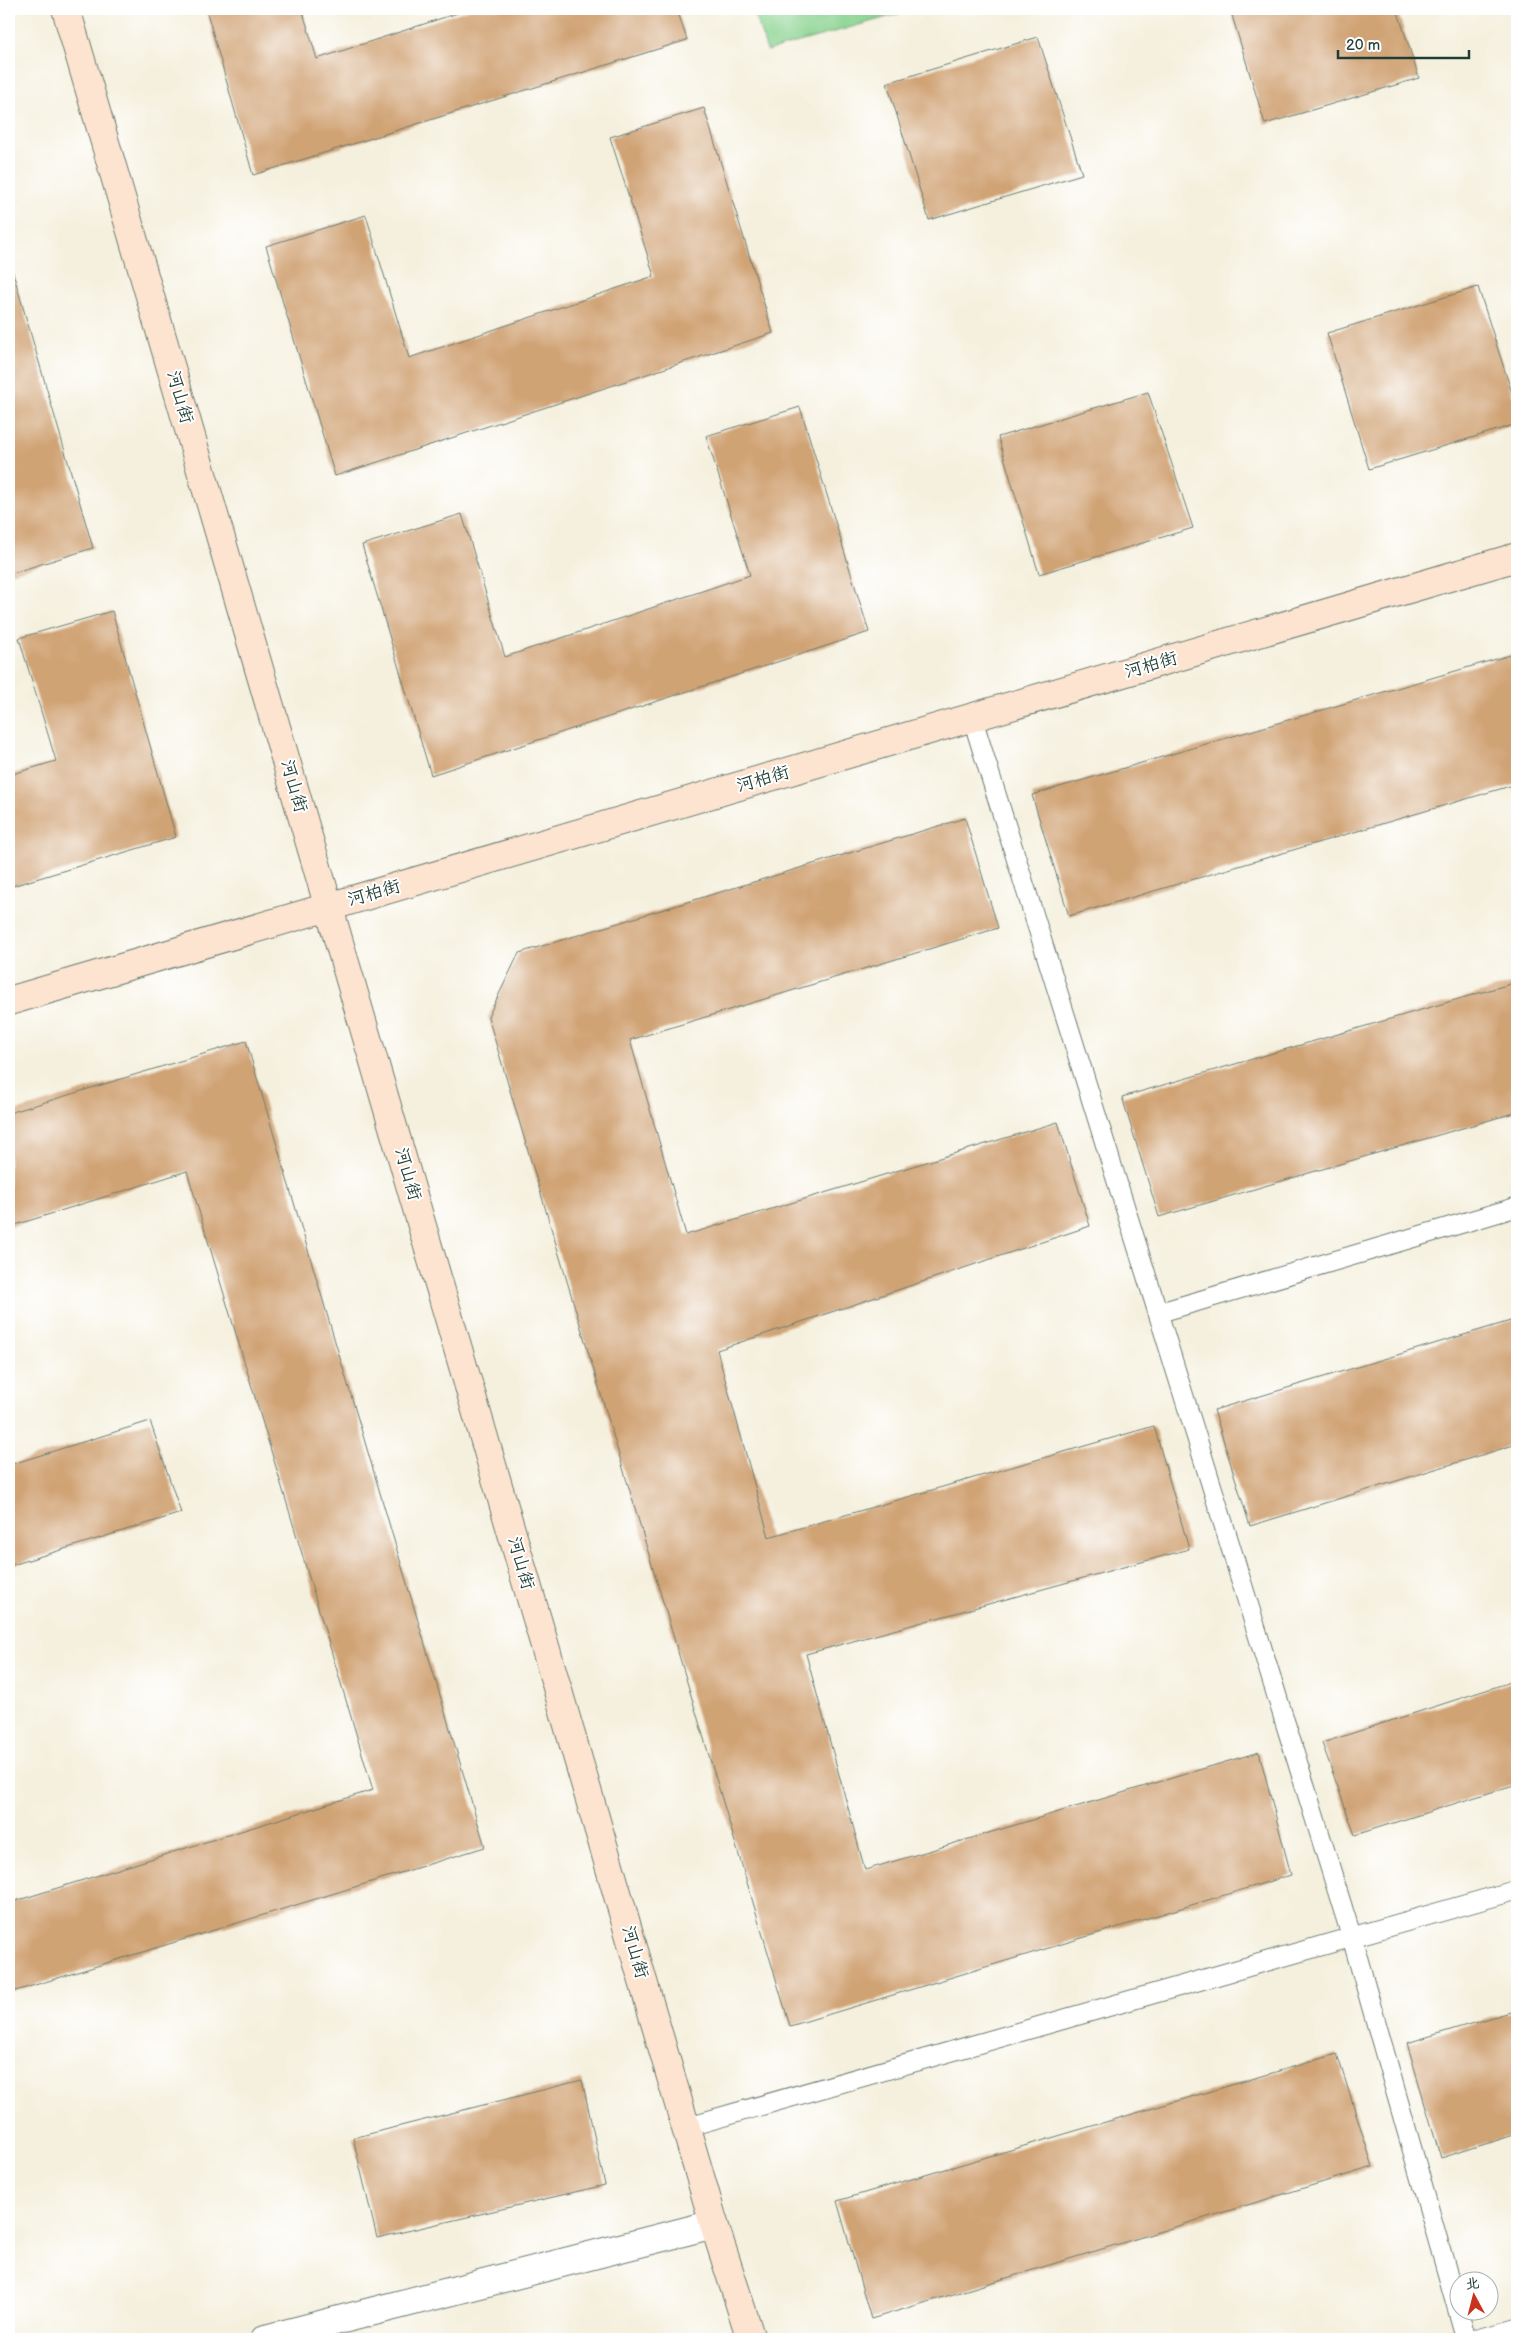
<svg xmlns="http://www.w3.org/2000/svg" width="1526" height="2348" viewBox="0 0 1526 2348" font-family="'Balsamiq Sans','LXGW WenKai TC',sans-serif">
<rect width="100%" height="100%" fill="#fff"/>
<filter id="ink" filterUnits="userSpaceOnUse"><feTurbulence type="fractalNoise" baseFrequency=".02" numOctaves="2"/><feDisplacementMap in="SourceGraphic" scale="10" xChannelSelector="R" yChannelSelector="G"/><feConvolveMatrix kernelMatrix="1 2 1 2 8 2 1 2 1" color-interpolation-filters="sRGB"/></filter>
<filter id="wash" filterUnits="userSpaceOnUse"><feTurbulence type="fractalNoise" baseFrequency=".0096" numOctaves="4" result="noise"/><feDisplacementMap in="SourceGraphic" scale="20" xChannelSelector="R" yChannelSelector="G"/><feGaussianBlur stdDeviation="1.12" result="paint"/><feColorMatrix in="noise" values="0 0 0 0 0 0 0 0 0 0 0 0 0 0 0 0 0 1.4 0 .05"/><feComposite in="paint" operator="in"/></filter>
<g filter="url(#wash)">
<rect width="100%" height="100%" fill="#f5f0de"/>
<path fill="#88d28e" stroke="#548861" d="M753 9H916L767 51Z"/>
<g id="blocks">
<g fill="#d0a375">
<path d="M206 9H302L317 59 470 9H677L687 40 253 175Z"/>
<path d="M1230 9H1397L1419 78 1265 124Z"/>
<path d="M1038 37 1082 174 929 220 887 83Z"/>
<path d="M704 108 773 333 335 476 266 246 366 215 409 358 654 276 610 137Z"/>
<path d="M9 259 93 548 9 574Z"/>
<path d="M1478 287 1517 409V424L1369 469 1327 333Z"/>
<path d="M1148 392 1193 528 1039 574 998 437Z"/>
<path d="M800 407 869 632 431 775 362 545 462 514 505 657 750 575 706 436Z"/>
<path d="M112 611 176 837 9 887V775L56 761 19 638Z"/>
<path d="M1517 653V784L1069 916 1032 795Z"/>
<path d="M965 818 998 928 630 1040 686 1235 1058 1122 1090 1226 717 1350 769 1537 1154 1426 1189 1549 806 1654 865 1870 1259 1752 1291 1875 790 2026 488 1017 519 953Z"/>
<path d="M1517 982V1112L1159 1217 1122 1097Z"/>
<path d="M246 1041 485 1847 9 1993V1903L373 1790 187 1171 9 1227V1113Z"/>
<path d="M1517 1319V1444L1250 1526 1214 1410Z"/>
<path d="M150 1421 181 1513 9 1566V1465Z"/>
<path d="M1517 1680V1784L1355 1835 1322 1743Z"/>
<path d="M1517 2010V2134L1441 2158 1407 2043Z"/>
<path d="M1337 2054 1373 2167 871 2319 837 2201Z"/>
<path d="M582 2080 605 2185 377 2238 353 2138Z"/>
</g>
</g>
</g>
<g filter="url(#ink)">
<use href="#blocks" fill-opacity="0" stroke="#6a7c70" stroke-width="1"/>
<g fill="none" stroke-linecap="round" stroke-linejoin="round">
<g stroke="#6a7c70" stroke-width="21">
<g id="lane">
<path d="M972 717 1158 1313"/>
<path d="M686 2127 1517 1890"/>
<path d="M1466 2339 1352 1938 1158 1313 1517 1207"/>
<path d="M1479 2339 1517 2328"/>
</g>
</g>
<g stroke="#6a7c70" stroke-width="30">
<path id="street" d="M265 2339 714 2224"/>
</g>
<g stroke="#6a7c70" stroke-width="30">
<g id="secondary">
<path d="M66 9 714 2224 751 2339"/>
<path d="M9 1001 1517 557"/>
</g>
</g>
<use href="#lane" stroke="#fff" stroke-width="19"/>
<use href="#street" stroke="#fff" stroke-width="28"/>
<use href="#secondary" stroke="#fde4d0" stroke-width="28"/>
</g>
</g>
<g text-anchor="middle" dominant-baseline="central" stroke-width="4" stroke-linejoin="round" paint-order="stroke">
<g font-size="18" fill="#1f3d34" stroke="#fff">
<text transform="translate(180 397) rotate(74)">河山街</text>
<text transform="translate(1151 665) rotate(-16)">河柏街</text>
<text transform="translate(763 779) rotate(-16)">河柏街</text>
<text transform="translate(294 786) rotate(74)">河山街</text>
<text transform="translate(374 893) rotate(-16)">河柏街</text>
<text transform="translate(408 1174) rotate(74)">河山街</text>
<text transform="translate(521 1563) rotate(74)">河山街</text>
<text transform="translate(635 1952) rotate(74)">河山街</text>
</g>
</g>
<rect width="1526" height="2348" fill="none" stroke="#fff" stroke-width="30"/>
<g transform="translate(1474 2296) rotate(353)"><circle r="24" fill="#ffffff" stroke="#a5b1ae"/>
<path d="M0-4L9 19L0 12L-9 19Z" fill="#c8321e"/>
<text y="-8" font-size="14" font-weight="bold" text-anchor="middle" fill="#1f3d34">北</text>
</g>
<path d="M1338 50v8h131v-8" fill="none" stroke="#1f3d34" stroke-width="2.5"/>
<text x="1346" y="50" font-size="15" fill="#1f3d34" stroke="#ffffff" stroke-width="4" paint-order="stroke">20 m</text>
</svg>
